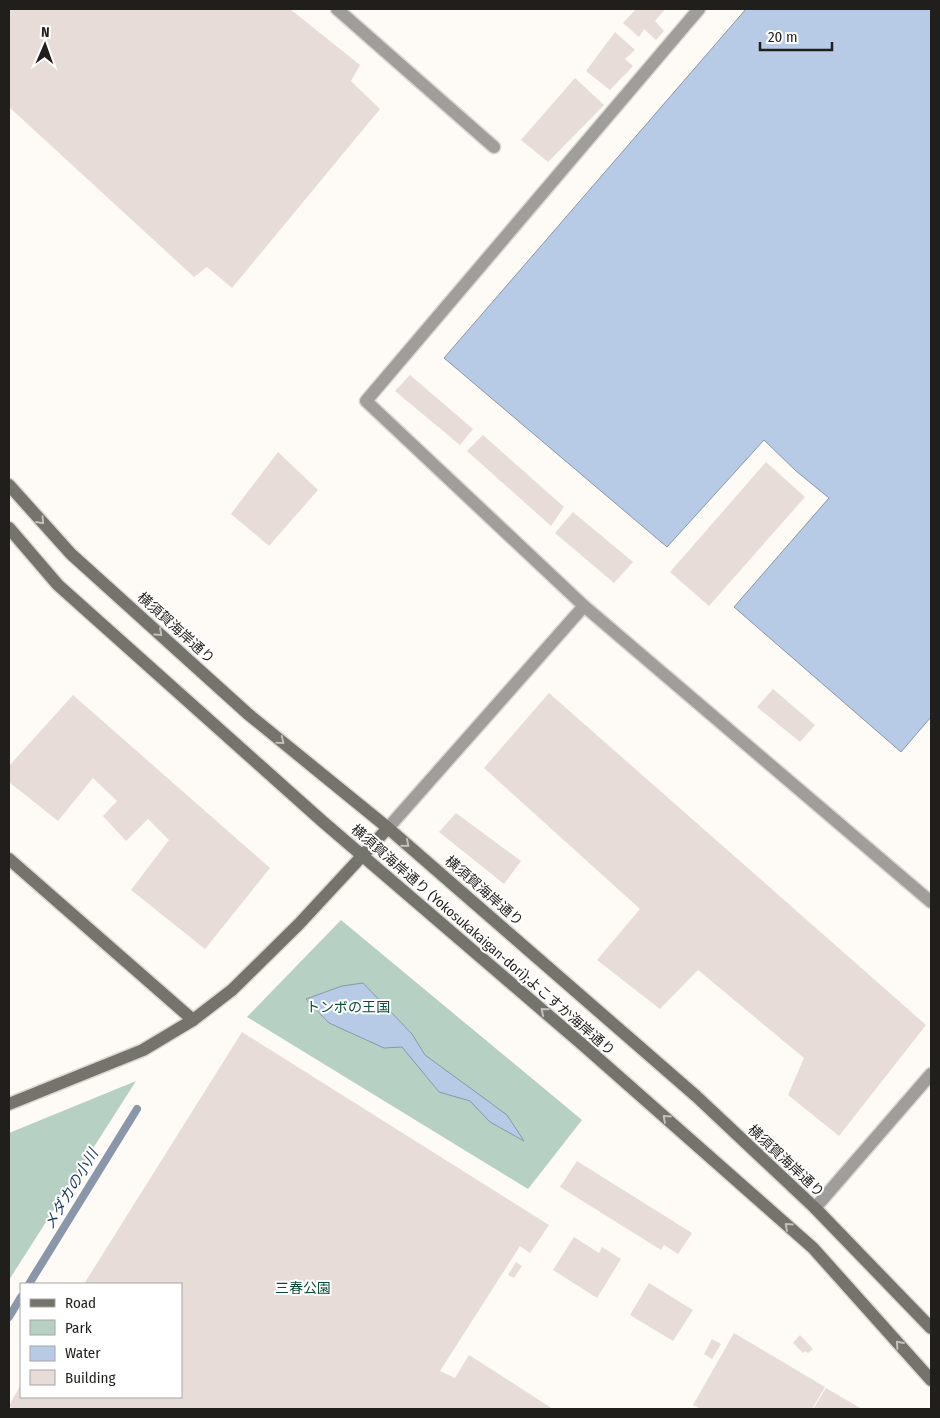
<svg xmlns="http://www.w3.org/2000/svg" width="940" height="1418" viewBox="0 0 940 1418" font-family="'Fira Sans Condensed','Noto Sans JP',sans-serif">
<rect width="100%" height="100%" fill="#fefaf5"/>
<g fill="#b6d1c3">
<path d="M341 920 582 1120 528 1189 247 1017Z"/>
<path d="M136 1081 9 1280V1133Z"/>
</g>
<g fill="#b7cbe7" stroke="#8a97aa">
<path d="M746 9H931V717L901 752 734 607 829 498 796 471 764 440 667 547 444 358Z"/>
<path d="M363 983 412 1034 425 1055 507 1115 524 1141 490 1122 470 1101 439 1092 402 1047 384 1048 329 1023 306 999 342 986Z"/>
</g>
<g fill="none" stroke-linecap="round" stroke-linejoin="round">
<g stroke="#8a97aa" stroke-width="8">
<path d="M29 1284 137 1109"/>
<path d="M9 1317 21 1297"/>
</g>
</g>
<g fill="#e8dcd8">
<path d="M9 9H290L360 65 351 81 380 109 232 288 207 267 194 277 9 107Z"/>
<path d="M636 9H665L655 21 664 31 656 40 644 29 639 37 623 23Z"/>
<path d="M615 32 635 50 625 59 633 66 610 90 586 71Z"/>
<path d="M575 78 604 105 548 162 521 140Z"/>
<path d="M410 375 473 429 460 445 395 391Z"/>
<path d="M483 435 564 507 551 526 467 451Z"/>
<path d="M278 452 318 490 269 546 231 514Z"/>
<path d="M766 462 805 497 709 606 670 572Z"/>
<path d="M573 512 633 562 614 583 555 533Z"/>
<path d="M773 689 815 725 800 742 757 707Z"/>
<path d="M549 693 926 1025 839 1136 788 1095 804 1058 698 970 660 1009 597 960 640 909 484 768Z"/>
<path d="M73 695 270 868 205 949 131 890 169 840 148 819 126 841 103 816 117 801 93 778 58 821 9 782V766Z"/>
<path d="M456 813 521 861 504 884 439 832Z"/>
<path d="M242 1032 549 1225 530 1253 520 1246 440 1371 455 1378 469 1355 553 1409H14L9 1406 21 1384V1397H181V1284H84Z"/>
<path d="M577 1161 692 1233 678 1254 664 1245 661 1250 560 1187Z"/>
<path d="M574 1237 599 1253 602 1247 621 1259 597 1298 553 1270Z"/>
<path d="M516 1262 522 1266 514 1278 508 1275Z"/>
<path d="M649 1283 693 1310 673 1341 630 1315Z"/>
<path d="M734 1333 825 1387 812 1409H701L693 1405Z"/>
<path d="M800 1335 813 1349 808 1353 805 1351 803 1353 793 1343Z"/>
<path d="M712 1339 721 1344 712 1359 704 1354Z"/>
<path d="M826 1388 862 1409H813Z"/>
</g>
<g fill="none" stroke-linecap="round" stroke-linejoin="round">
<g stroke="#dbd7d2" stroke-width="15">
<path id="lane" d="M337 9 494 147"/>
</g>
<g stroke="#dbd7d2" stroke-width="15">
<g id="street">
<path d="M584 606 931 902"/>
<path d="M388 828 584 606 366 401 699 9"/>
<path d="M815 1208 931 1074"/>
</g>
</g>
<g stroke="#dbd7d2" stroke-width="15">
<g id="secondary">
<path d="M9 485 71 554 248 714 388 828 696 1096 815 1208 931 1328"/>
<path d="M9 528 58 585 322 821 583 1045 813 1248 931 1380"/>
<path d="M9 859 193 1020"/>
<path d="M9 1104 143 1050 193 1020 232 990 299 924 388 828"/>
</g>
</g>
<use href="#lane" stroke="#a09e9a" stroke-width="12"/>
<use href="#street" stroke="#a09e9a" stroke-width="12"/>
<use href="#secondary" stroke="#74736c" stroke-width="12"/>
</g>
<defs><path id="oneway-chevron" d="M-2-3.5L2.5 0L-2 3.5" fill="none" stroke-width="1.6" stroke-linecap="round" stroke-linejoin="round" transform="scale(1.25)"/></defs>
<g stroke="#c0c0bd">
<use href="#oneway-chevron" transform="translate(41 521) rotate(48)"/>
<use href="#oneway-chevron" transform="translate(159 633) rotate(42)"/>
<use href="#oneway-chevron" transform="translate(281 741) rotate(39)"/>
<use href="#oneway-chevron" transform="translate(406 844) rotate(41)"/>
<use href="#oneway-chevron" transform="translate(544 1011) rotate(-140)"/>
<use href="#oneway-chevron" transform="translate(666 1118) rotate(-138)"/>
<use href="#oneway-chevron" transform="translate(788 1226) rotate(-138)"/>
<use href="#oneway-chevron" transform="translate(899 1344) rotate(-132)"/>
</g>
<g text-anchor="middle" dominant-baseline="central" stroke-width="4" stroke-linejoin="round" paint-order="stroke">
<g font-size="14" fill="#211f1b" stroke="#fff">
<text transform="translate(176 628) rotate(42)">横須賀海岸通り</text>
<text transform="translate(484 891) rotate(41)">横須賀海岸通り</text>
<text transform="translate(483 940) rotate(41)">横須賀海岸通り (Yokosukakaigan-dori);よこすか海岸通り</text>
<text transform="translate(786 1161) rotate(43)">横須賀海岸通り</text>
</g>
<g font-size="14" fill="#084c36" stroke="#fff">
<text x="348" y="1007">トンボの王国</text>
<text x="303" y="1288">三春公園</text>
</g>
<g font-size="15" font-style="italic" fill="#1d385e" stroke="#fff">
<text transform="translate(71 1189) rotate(-59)">メダカの小川</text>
</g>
</g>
<rect width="940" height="1418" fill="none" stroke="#211f1b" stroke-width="20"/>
<rect x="20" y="1283" width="162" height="115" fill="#ffffff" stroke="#a6a5a4"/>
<rect x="30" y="1299" width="25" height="8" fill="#74736c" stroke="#a6a5a4"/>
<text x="65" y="1308" font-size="15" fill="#211f1b">Road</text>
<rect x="30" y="1320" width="25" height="15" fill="#b6d1c3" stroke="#a6a5a4"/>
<text x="65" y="1333" font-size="15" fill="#211f1b">Park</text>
<rect x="30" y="1346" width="25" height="15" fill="#b7cbe7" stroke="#a6a5a4"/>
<text x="65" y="1358" font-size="15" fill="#211f1b">Water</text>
<rect x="30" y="1370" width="25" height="15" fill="#e8dcd8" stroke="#a6a5a4"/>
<text x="65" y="1383" font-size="15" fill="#211f1b">Building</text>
<g transform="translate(45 45) rotate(2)" stroke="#ffffff" stroke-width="4" paint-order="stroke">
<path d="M0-4L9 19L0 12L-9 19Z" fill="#211f1b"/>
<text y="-8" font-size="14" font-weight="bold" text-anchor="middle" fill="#211f1b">N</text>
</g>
<path d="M760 42v8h72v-8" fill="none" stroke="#211f1b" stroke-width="2.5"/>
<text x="768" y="42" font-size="15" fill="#211f1b" stroke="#ffffff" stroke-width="4" paint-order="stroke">20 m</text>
</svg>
